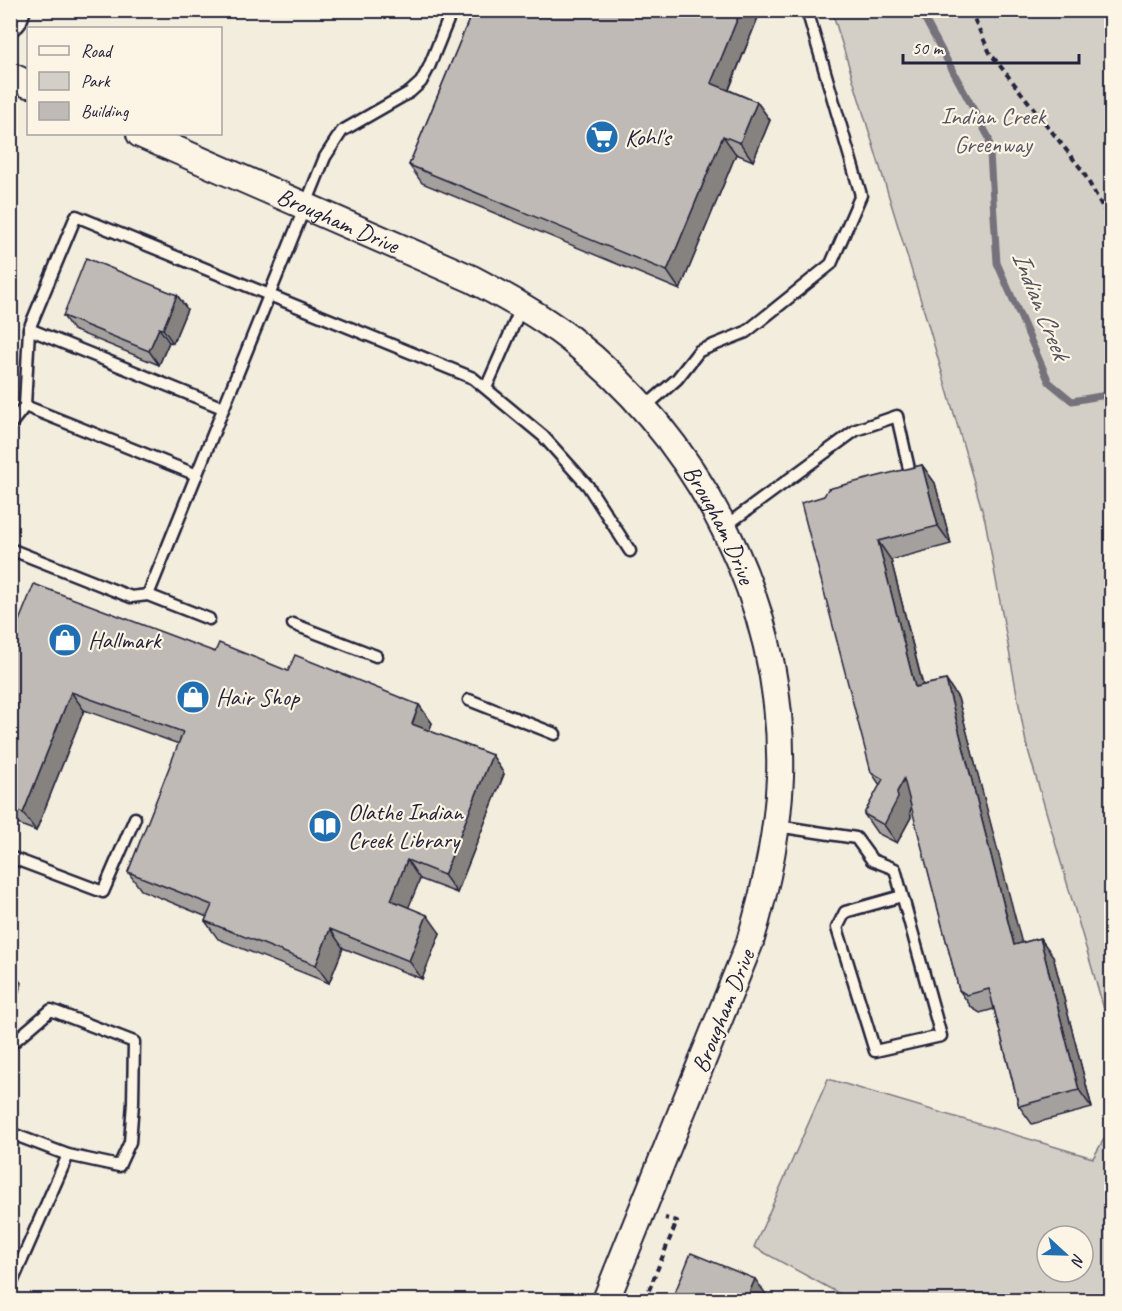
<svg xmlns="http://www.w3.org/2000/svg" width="1122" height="1311" viewBox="0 0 1122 1311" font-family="Caveat,sans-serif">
<rect width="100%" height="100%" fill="#f3edde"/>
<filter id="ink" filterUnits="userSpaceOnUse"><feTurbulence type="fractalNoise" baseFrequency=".0167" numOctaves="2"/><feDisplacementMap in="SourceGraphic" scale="12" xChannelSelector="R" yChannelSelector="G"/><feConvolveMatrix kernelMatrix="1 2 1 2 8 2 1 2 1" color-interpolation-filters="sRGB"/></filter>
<g filter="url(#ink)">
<g fill="#d4cfc6" stroke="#7b7880" stroke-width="1.5" fill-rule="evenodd">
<path d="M832 11H1111V1033L1026 743 985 520 925 314Z"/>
<path d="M828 1079 1093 1158 1111 1127V1300H851L754 1247ZM1047 1236H1083V1272H1047Z"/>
</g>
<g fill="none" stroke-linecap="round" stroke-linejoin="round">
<g stroke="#75727b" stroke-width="7">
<path d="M920 10 989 138 997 263 1049 382 1072 401 1112 394"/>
<path d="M1112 778 1109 834 1112 839"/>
</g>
<g stroke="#22223b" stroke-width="15">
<g id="service">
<path d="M29 329 223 408"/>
<path d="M486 388 522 306"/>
<path d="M25 406 197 475"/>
<path d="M644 408 677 379 699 351 746 332 831 264 861 195 807 10"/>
<path d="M10 425 25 406 29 329 76 216 473 378 543 436 588 486 630 551"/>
<path d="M724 527 856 430 897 416 909 469"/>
<path d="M10 549 131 597 148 595 209 619"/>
<path d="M148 595 325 157 342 131 410 92 421 82 429 67 452 10"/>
<path d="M293 624 376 656"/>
<path d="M469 700 555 734"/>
<path d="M777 826 856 838 872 860 895 869 941 1036 875 1051 837 928 845 912 902 896"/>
<path d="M10 857 103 892 135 818"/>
<path d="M10 1045 51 1010 134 1042 133 1103 130 1142 119 1166 68 1155 10 1287"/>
<path d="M10 1133 68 1155"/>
</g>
</g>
<g stroke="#22223b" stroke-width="30">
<g id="tertiary">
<path d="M10 76 28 84"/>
<path id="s1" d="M140 134 472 279C506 297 539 315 569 338 702 442 785 606 780 777 778 833 766 888 750 942L606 1300"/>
</g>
</g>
<g stroke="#22223b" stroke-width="38">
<path id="primary" d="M10 18 13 10"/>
</g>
<g stroke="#22223b" stroke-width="4" stroke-dasharray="6 4.5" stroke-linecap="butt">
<path d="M970 10 990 53 1082 170 1112 224"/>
<path d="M645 1300 677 1221 665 1218"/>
</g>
<use href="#service" stroke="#fcf5e5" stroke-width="10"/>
<use href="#tertiary" stroke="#fcf5e5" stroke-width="26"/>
<use href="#primary" stroke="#fcf5e5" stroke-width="33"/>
</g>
<g fill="#a4a09d" stroke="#22223b" stroke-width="1.5">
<path d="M473 10H761L729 90 757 102 770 120 753 161 736 154 680 290 422 183 409 165Z"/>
<path d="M177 295 187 309 173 343 169 342 159 365 73 330 63 316Z"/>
<path d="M922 465 935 483 951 544 891 560 923 685 946 680 958 698 1021 943 1040 938 1053 956 1092 1108 1032 1124 1019 1106 994 1009 980 1013 972 1008 959 990 912 807 910 811 911 817 897 843 877 833 864 814 880 785 871 772 824 496Z"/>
<path d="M10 643 215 652 419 705 432 723 429 731 492 755 504 774 457 893 420 879 408 907 440 933 422 979 343 948 329 983 218 939 205 921 207 917 141 890 128 872 179 744 84 710 36 831 10 821Z"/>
</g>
<g fill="#86827f" stroke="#22223b" stroke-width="1.5">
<path d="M741 10H761L724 101 711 83Z"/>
<path d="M757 102 770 120 753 161 740 143Z"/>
<path d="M723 136 736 154 680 290 667 271Z"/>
<path d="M177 295 187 309 173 343 163 329Z"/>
<path d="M159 328 169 342 159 365 149 351Z"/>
<path d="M922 465 935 483 951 544 938 526Z"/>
<path d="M878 541 891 560 928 706 915 687Z"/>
<path d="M946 680 958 698 1027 963 1014 945Z"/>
<path d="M71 692 84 710 36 831 23 813Z"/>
<path d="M419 705 432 723 425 742 412 724Z"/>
<path d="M492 755 504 774 457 893 444 875Z"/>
<path d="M904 779 917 797 910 811 911 817 897 843 884 825 897 792Z"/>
<path d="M407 860 420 879 404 919 391 900Z"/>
<path d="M427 915 440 933 422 979 409 961Z"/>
<path d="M330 929 343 948 329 983 316 965Z"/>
<path d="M1040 938 1053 956 1092 1108 1079 1090Z"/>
<path d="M10 968 22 984 10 1013Z"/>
<path d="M755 1279 768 1297 766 1300H746Z"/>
</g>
<g fill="#bfbab6" stroke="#22223b" stroke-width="1.5">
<path d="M473 10H741L711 83 757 102 740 143 723 136 667 271 409 165Z"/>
<path d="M86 258 177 295 163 329 159 328 149 351 63 316Z"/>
<path d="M922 465 938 526 878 541 915 687 946 680 1014 945 1040 938 1079 1090 1019 1106 989 989 967 995 959 990 904 779 897 792 898 798 884 825 864 814 883 779 871 772 801 503 824 496 828 489Z"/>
<path d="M34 584 215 652 219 643 288 671 295 655 419 705 412 724 492 755 444 875 407 860 391 900 427 915 409 961 330 929 316 965 205 921 212 905 128 872 183 732 71 692 23 813 10 808V643Z"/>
<path d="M691 1253 755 1279 746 1300H672Z"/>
</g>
</g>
<defs>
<g id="supermarket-disc" transform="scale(1.725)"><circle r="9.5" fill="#1f6fb2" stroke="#fcf5e5"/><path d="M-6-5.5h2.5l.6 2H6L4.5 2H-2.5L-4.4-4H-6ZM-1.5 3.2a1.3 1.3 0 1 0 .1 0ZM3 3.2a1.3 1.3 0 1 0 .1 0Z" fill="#fff"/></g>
<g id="shop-disc" transform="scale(1.725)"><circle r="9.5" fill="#1f6fb2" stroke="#fcf5e5"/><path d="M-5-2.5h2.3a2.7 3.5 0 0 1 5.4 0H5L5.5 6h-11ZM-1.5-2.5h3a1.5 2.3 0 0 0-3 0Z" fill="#fff"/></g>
<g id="library-disc" transform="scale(1.725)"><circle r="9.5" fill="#1f6fb2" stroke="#fcf5e5"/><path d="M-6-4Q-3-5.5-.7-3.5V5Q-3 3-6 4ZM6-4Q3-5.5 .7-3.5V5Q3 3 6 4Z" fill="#fff"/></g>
</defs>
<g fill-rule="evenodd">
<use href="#supermarket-disc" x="602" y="137"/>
<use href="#shop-disc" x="65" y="640"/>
<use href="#shop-disc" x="193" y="697"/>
<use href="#library-disc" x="325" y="826"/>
</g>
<g text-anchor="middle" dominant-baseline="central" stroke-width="4.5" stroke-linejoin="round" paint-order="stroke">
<g font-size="24" fill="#575665" stroke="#fcf5e5">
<text x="993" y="116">Indian Creek<tspan x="993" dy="28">Greenway</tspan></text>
</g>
<g font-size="24" fill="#22223b" stroke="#fcf5e5" text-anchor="start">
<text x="625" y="137">Kohl's</text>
<text x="88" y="640">Hallmark</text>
<text x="216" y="697">Hair Shop</text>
<text x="348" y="812">Olathe Indian<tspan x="348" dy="28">Creek Library</tspan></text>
</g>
<g font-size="24" fill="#22223b" stroke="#fcf5e5">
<text stroke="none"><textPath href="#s1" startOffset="216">Brougham Drive</textPath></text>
<text stroke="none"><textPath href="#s1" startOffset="718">Brougham Drive</textPath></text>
<text transform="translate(723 1011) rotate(-68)">Brougham Drive</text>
</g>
<g font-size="26" font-style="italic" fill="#525160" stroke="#fcf5e5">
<text transform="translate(1041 305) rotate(68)">Indian Creek</text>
</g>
</g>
<rect width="1122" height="1311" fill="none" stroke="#fcf5e5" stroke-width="36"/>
<rect x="18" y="18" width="1086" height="1275" fill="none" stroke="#22223b" stroke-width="2" filter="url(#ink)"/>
<rect x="27" y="27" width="195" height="108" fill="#fcf5e5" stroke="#a5a1a1" stroke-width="1.5"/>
<rect x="39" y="46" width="30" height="9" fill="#fcf5e5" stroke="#a5a1a1" stroke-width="1.5"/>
<text x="81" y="57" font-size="18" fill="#22223b">Road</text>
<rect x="39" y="72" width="30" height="18" fill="#d4cfc6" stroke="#a5a1a1" stroke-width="1.5"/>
<text x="81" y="87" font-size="18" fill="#22223b">Park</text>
<rect x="39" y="102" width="30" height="18" fill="#bfbab6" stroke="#a5a1a1" stroke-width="1.5"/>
<text x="81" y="117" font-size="18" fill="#22223b">Building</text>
<g transform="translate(1065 1254) rotate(112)"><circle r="28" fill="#fcf5e5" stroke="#a5a1a1" stroke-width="1.5"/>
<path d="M0-4.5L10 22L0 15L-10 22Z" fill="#1f6fb2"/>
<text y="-9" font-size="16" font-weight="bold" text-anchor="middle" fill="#22223b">N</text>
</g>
<path d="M903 54v9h176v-9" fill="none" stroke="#22223b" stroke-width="3"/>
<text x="912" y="54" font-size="18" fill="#22223b" stroke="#fcf5e5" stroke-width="4.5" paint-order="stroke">50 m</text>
</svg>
